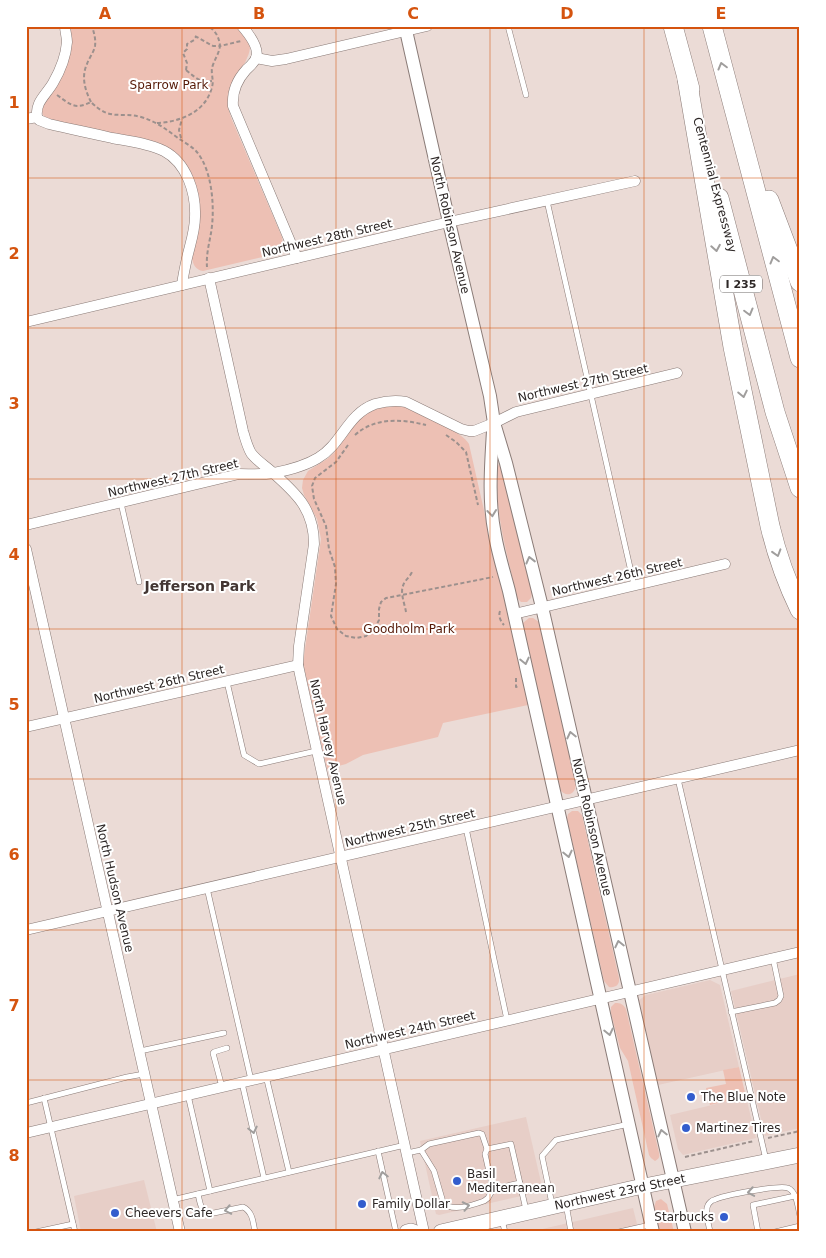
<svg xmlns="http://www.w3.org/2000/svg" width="826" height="1258" viewBox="0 0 826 1258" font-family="'DejaVu Sans',sans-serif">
<rect width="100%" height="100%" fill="#ebdbd6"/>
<g fill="#e7cec7">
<path d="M800 974V1128L765 1136 731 991Z"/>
<path d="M710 980 720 985 739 1067 658 1085 638 1001 646 995Z"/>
<path d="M746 1097 756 1138 683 1155 678 1149 670 1115Z"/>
<path d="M526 1117 543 1191 439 1215 436 1214 420 1141Z"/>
<path d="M144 1180 157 1232H81L74 1196Z"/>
<path d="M633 1208 639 1232H530L551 1227Z"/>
</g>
<g fill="#edc0b4">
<path d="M68 26H237C242 32 248 39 250 46 250 50 249 54 247 58 244 67 237 73 233 82 226 94 227 107 232 120L282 237C284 245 279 251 271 255L203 271C196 270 193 265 192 258L197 192 190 172 186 165 159 143 152 141 49 120 43 115 42 111V106L51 94Z"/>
<path d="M392 405C398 406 403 406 408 408 422 414 463 432 469 444L528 705 443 723 438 737 363 755 346 764 327 769 303 663 306 642 321 539 317 519 304 495 302 488 303 480 308 471 327 459 335 452 354 425 364 415 372 410Z"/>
<path d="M499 464 503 465 532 593 531 598 527 602H521L517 598C511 570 503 542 499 513 497 498 497 482 498 466Z"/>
<path d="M529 618H533L539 622 576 785C575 795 565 798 560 789L523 627V623Z"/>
<path d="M572 811H578L582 815 619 978C620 985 615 988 609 987L604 981 567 819 568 814Z"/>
<path d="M615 1003C621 1003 623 1004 626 1009L659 1153C660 1157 659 1159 655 1161L651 1158 649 1155 628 1061 620 1048 611 1013V1007Z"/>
<path d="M739 1067 746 1097 710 1105 706 1088 726 1084 723 1070Z"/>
<path d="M661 1199 667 1204 674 1232H658L654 1214V1207L656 1201Z"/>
</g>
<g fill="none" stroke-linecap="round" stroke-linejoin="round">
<g stroke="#8a7b77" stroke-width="6">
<g id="service">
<path d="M508 26 526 95"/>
<path d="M547 201 634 585"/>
<path d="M121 503 139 582"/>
<path d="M227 682 244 755 259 764 316 751"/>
<path d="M678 779 766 1160"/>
<path d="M466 828 507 1020"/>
<path d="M207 888 251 1080"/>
<path d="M731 1012 775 1003 779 1000 781 996 773 958"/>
<path d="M140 1051 224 1033"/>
<path d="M266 1076 289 1172"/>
<path d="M242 1083 264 1178"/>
<path d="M222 1087 213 1053 214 1052 227 1048"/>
<path d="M188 1095 210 1191"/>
<path d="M44 1098 75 1232"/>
<path d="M26 1103 127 1077 144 1074"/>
<path d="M421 1150 434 1171 443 1202C451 1213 473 1205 484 1201L488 1198 493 1189 485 1154 487 1149"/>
<path d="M378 1151 396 1232"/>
<path d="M407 1153 421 1150 429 1144 479 1133 482 1134 487 1149 511 1144 526 1210"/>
<path d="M493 1189 520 1183"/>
<path d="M198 1194C200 1202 200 1210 209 1214L243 1207C253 1212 253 1222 255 1232"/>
<path d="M172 1200 405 1145"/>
<path d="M552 1204 542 1156 556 1140 629 1124"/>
<path d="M566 1204 571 1232"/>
<path d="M502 1220 505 1232"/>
<path d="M36 1232 73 1224"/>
<path d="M619 1232 650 1225"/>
<path d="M710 1232C709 1224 704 1212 708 1205 709 1203 712 1200 714 1200 723 1195 779 1185 788 1188 797 1192 798 1208 800 1216"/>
<path d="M758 1232 753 1205 795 1196"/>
<path d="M775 1232 800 1226"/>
</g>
</g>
<g stroke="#8a7b77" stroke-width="11">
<g id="minor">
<path d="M65 26C65 31 67 37 67 42 66 55 60 71 53 83 46 95 35 102 37 117L39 120 49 124C70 129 91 133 112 138 129 141 148 143 164 151 187 163 196 193 195 217 195 231 190 245 187 258 185 267 183 276 182 285"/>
<path d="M242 26C248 33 260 48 256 58 254 63 249 67 246 70 237 80 232 93 233 106L297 258"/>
<path d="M256 58 272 61 286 59 427 26"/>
<path d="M26 119 37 117"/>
<path d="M209 278 243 431C245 438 247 446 251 453 256 460 264 465 271 471 296 493 314 509 314 544L299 646 298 665 301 679 424 1232"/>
<path d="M26 322 449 222 635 181"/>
<path d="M26 525 239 474C251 474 263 475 274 473 289 470 305 466 318 458 342 444 347 414 375 404 386 401 395 400 406 402L461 429 469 431H474L494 423 516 412 677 373"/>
<path d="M26 549 180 1232"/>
<path d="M514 614 725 564"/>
<path d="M26 727 298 665"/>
<path d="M26 930 800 750"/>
<path d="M26 1133 800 952"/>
</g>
</g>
<g stroke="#8a7b77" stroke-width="14">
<g id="tertiary">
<path d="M405 26 449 222 490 396 494 423 506 463 542 607 685 1232"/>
<path d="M493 431C491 465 488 501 495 535 498 553 504 572 509 591L653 1232"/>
</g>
</g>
<g stroke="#8a7b77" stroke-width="16">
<g id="secondary">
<path d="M407 1232 411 1231 414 1232"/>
<path d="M441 1232 634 1188 800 1155"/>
</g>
</g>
<g stroke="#8a7b77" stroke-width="20">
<g id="motorway">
<path d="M673 26 690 89"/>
<path d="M712 26 800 358"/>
<path d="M687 79 733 347 770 526C777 556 787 583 800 610"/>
<path d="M719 198 775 412 800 488"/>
<path d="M769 200 800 282"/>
</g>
</g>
<g stroke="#9c908d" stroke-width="2" stroke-dasharray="4 2.5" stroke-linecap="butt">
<path d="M195 36 213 46H220C219 37 216 31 208 26"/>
<path d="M186 70 187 63 183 53 187 49V44L194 40 196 37"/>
<path d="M186 70C196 78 200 83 212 81"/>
<path d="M57 95C71 105 75 110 91 102 111 122 120 111 141 117 155 121 166 129 178 138 184 142 191 146 196 151 213 170 215 210 211 233 209 244 206 256 207 267"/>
<path d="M91 102C85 90 81 77 87 64 89 58 94 52 95 46 96 39 94 33 92 26"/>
<path d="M157 123C180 122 206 112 212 87 214 81 211 74 212 68 214 60 219 54 220 46L241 41"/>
<path d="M181 138 179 130 182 119"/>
<path d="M355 435C375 417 402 419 426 425"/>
<path d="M446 435 456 442 466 452 478 505"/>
<path d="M348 445 336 462 315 478 312 486 314 499 326 526 329 549 335 567 336 584 331 616 337 629 346 636 356 638 366 636 376 626 379 620V609L381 602 386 598 493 577"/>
<path d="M500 611C498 616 501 622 504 625"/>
<path d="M406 612C405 605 400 593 403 586 404 581 410 577 412 572"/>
<path d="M516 678V687L518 686"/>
<path d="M768 1138 800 1131"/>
<path d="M685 1157 754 1141"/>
</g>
<use href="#service" stroke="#fff" stroke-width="5"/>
<use href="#minor" stroke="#fff" stroke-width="10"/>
<use href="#tertiary" stroke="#fff" stroke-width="12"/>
<use href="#secondary" stroke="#fff" stroke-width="15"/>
<use href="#motorway" stroke="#fff" stroke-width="19"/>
</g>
<defs><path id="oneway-chevron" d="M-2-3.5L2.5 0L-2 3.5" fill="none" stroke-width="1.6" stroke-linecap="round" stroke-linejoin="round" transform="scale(1.25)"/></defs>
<g stroke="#a09e9d">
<use href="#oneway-chevron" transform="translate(722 66) rotate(-105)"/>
<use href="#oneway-chevron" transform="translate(716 248) rotate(80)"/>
<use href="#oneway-chevron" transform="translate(774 260) rotate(-105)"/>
<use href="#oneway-chevron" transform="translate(749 312) rotate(75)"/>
<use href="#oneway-chevron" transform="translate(743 394) rotate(78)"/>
<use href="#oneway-chevron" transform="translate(492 513) rotate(84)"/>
<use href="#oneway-chevron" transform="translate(777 553) rotate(73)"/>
<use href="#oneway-chevron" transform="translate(530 560) rotate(-104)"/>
<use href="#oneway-chevron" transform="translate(525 661) rotate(77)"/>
<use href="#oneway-chevron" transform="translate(571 735) rotate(-103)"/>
<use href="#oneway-chevron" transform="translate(568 854) rotate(77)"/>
<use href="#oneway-chevron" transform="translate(619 944) rotate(-103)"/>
<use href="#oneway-chevron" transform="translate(609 1032) rotate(77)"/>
<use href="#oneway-chevron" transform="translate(253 1130) rotate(77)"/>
<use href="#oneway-chevron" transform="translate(662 1133) rotate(-103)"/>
<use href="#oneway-chevron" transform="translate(383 1175) rotate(-103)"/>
<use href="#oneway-chevron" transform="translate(751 1192) rotate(170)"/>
<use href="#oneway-chevron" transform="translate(466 1206) rotate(-12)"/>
<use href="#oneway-chevron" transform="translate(228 1210) rotate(169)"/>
</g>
<path fill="none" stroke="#d5540f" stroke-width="1" stroke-opacity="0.55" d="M182 26V1232M336 26V1232M490 26V1232M644 26V1232M26 178H800M26 328H800M26 479H800M26 629H800M26 779H800M26 930H800M26 1080H800"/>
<g fill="#335dcd" stroke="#fff" stroke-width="2">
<circle cx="691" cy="1097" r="5"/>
<circle cx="686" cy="1128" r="5"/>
<circle cx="457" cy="1181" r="5"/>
<circle cx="362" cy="1204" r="5"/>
<circle cx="115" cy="1213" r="5"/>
<circle cx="724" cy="1217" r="5"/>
</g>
<g text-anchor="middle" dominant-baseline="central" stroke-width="4" stroke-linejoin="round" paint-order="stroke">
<rect fill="#fff" stroke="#6c6867" stroke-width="1" x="720" y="275.5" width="42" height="17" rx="4"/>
<g font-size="11" font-weight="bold" fill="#2d2726">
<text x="741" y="284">I 235</text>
</g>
<g font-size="12" fill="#561a07" stroke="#fff">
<text x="169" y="85">Sparrow Park</text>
<text x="409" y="629">Goodholm Park</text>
</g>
<g font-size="12" fill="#2d2726" stroke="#fff">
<text transform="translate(715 185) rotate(75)">Centennial Expressway</text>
<text transform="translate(450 225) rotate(77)">North Robinson Avenue</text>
<text transform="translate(327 238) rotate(-13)">Northwest 28th Street</text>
<text transform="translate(583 383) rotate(-13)">Northwest 27th Street</text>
<text transform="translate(173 478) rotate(-13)">Northwest 27th Street</text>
<text transform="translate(617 577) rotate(-13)">Northwest 26th Street</text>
<text transform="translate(159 684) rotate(-13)">Northwest 26th Street</text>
<text transform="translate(328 742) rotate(77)">North Harvey Avenue</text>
<text transform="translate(592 827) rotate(77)">North Robinson Avenue</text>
<text transform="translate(410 828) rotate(-13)">Northwest 25th Street</text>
<text transform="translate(115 888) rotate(77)">North Hudson Avenue</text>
<text transform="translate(410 1030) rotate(-13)">Northwest 24th Street</text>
<text transform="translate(620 1192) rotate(-12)">Northwest 23rd Street</text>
</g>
<g font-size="12" fill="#2d2726" stroke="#fff" text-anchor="start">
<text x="701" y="1097">The Blue Note</text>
<text x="696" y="1128">Martinez Tires</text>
<text x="467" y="1174">Basil<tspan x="467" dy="14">Mediterranean</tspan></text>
<text x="372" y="1204">Family Dollar</text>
<text x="125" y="1213">Cheevers Cafe</text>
<text x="714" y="1217" text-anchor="end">Starbucks</text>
</g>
<g font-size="14" font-weight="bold" fill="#433633" stroke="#fff">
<text x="200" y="586">Jefferson Park</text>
</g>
</g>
<rect width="826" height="1258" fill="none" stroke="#ffffff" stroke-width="55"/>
<rect x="28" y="28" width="770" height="1202" fill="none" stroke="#d5540f" stroke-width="2"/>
<g font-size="16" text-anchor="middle" font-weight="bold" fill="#d5540f">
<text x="105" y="19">A</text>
<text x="259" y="19">B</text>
<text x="413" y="19">C</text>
<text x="567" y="19">D</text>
<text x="721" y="19">E</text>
<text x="14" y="108">1</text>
<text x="14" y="259">2</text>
<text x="14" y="409">3</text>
<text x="14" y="560">4</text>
<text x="14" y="710">5</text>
<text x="14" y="860">6</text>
<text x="14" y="1011">7</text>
<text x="14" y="1161">8</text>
</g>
</svg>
